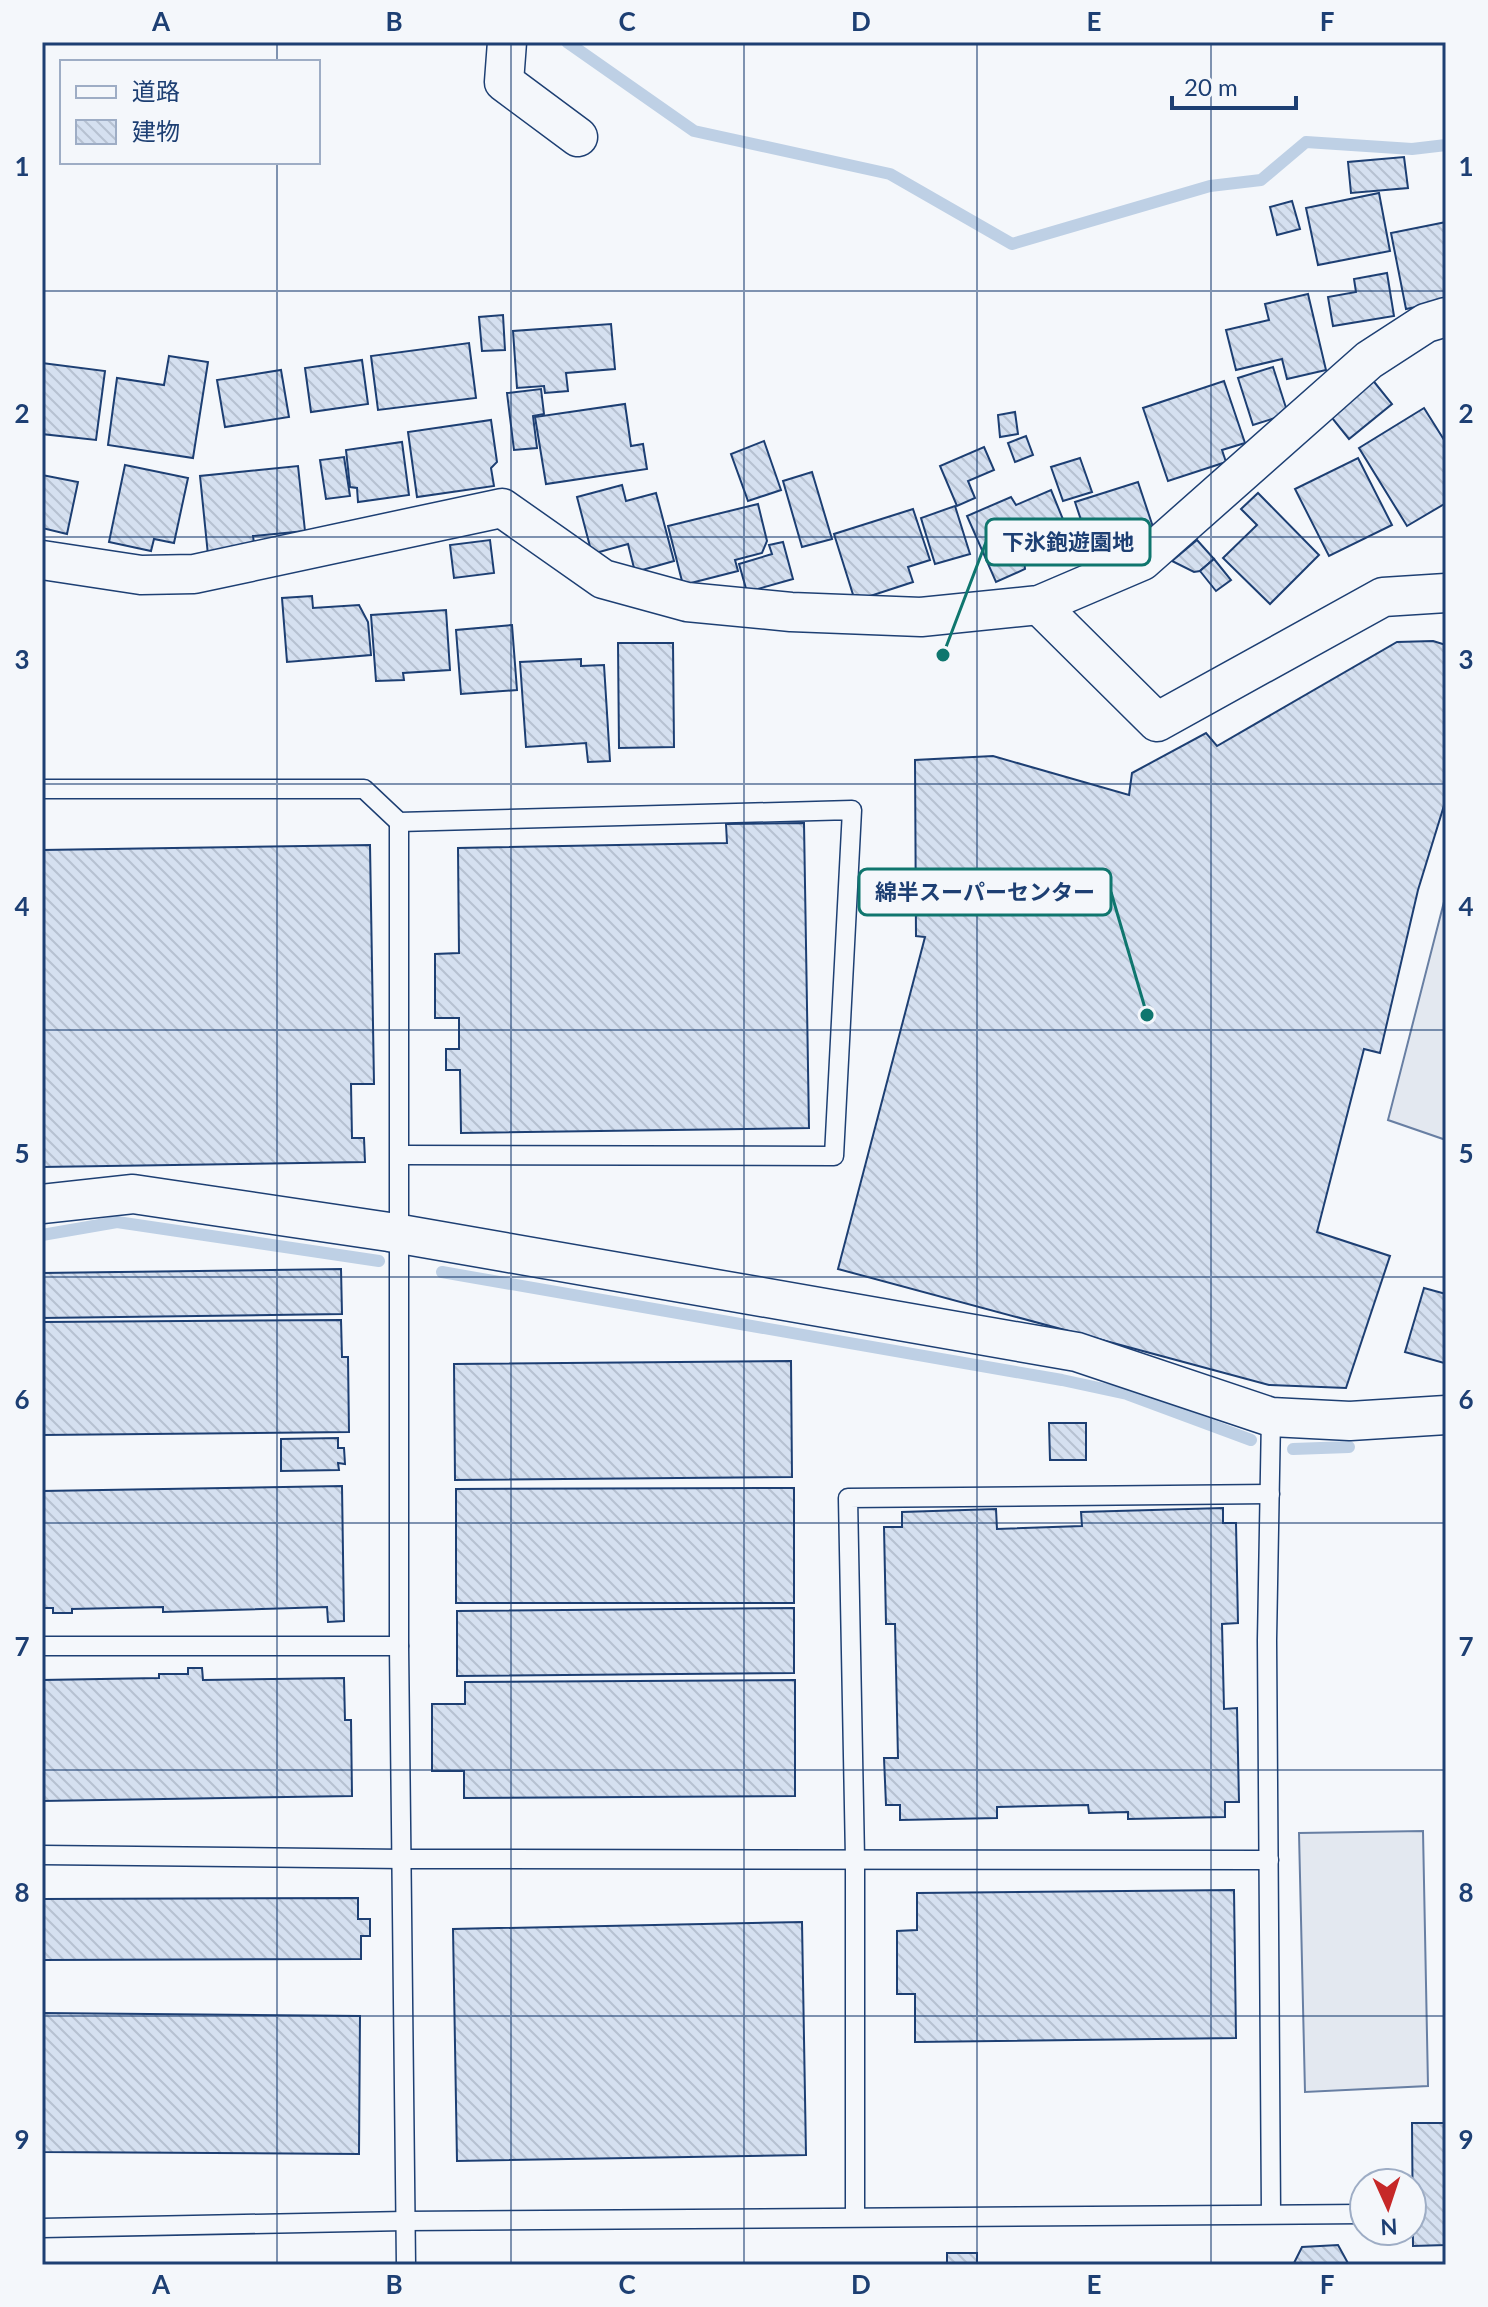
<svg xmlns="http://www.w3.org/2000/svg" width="1488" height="2307" viewBox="0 0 1488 2307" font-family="Lato,'Noto Sans JP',sans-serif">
<defs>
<pattern id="building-back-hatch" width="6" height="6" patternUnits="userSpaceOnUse" patternTransform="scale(2)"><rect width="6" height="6" fill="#d5e0f0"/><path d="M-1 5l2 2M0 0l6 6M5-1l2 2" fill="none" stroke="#b6c1d1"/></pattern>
</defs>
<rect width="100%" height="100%" fill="#f4f7fb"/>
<g fill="#e3e8f0" stroke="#687fa3" stroke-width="2">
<path d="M1446 894V1140L1388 1120Z"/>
<path d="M1423 1831 1428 2086 1305 2092 1299 1833Z"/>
</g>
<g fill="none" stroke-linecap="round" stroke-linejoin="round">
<g stroke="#bed0e5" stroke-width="12">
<path d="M567 42 694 131 890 174 1012 244 1210 186 1261 180 1306 142 1412 149 1446 145"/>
<path d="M42 1235 117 1222 379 1261"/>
<path d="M442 1272 1062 1380 1127 1394 1251 1440"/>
<path d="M1293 1449 1349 1447"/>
</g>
</g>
<g fill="url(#building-back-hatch)" stroke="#1d3f73" stroke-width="2">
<path d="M1404 157 1408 188 1351 193 1348 162Z"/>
<path d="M1379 193 1390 251 1318 265 1306 208Z"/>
<path d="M1292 201 1300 229 1277 235 1270 207Z"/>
<path d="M1446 222V301L1406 309 1391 233Z"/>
<path d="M1387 273 1394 316 1333 326 1328 297 1356 292 1354 279Z"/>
<path d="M1308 294 1326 370 1287 379 1282 359 1236 370 1226 330 1269 320 1265 304Z"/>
<path d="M503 315 505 350 482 351 479 317Z"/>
<path d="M611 324 615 369 566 373 568 391 545 393 544 386 517 388 513 331Z"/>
<path d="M469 343 476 398 378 410 371 356Z"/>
<path d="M169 356 208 362 193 458 108 445 117 378 164 385Z"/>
<path d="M362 360 368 404 311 412 305 368Z"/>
<path d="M42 363 105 371 96 440 42 434Z"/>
<path d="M1273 367 1288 414 1253 425 1238 378Z"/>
<path d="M281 370 289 417 225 427 217 380Z"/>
<path d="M1371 378 1392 404 1349 439 1328 413Z"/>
<path d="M1224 381 1245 443 1222 450 1226 462 1168 481 1143 408Z"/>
<path d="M541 389 544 414 533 416 537 448 514 450 507 393Z"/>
<path d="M625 404 631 446 643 444 647 469 546 484 535 417Z"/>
<path d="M1424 408 1446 443V503L1407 526 1359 448Z"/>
<path d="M1015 412 1018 434 1000 437 998 415Z"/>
<path d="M491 420 497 462 491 468 494 486 417 497 408 432Z"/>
<path d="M1026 436 1033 455 1015 462 1008 443Z"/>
<path d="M764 441 781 490 748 501 731 454Z"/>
<path d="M402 442 409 495 358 502 357 488 350 487 346 450Z"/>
<path d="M984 447 994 470 968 481 975 498 957 506 940 466Z"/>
<path d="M344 457 350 496 326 499 320 460Z"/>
<path d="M1080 458 1092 492 1063 501 1051 467Z"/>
<path d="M1358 458 1392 525 1329 556 1295 489Z"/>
<path d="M125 465 188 478 174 543 154 539 151 551 109 542Z"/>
<path d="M298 466 305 531 253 536 255 551 208 555 200 476Z"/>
<path d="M812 472 832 539 802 547 783 481Z"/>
<path d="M42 475 78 482 67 534 42 528Z"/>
<path d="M1138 482 1153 527 1090 547 1075 502Z"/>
<path d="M622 485 626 501 656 493 674 561 635 572 628 544 592 554 577 497Z"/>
<path d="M1051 490 1071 539 1024 559 1025 569 996 582 967 516 1011 497 1016 505Z"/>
<path d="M1258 493 1319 555 1270 604 1223 558 1257 525 1241 509Z"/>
<path d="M758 504 767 541 762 553 735 560 738 571 683 585 668 526Z"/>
<path d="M955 506 970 554 935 564 921 518Z"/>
<path d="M913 509 930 560 908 567 913 582 855 601 834 534Z"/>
<path d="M490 540 494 573 454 578 450 545Z"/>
<path d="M1197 540 1214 559 1200 571 1194 572 1172 561Z"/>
<path d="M783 542 793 579 747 592 739 564 772 554 769 545Z"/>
<path d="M1214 559 1231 580 1216 591 1200 571Z"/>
<path d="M312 596 313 608 359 605 368 622 371 655 287 662 282 598Z"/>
<path d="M446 610 450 670 403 673 404 680 376 681 371 615Z"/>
<path d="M512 625 517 690 461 694 456 630Z"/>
<path d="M1433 641 1446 645V799L1418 890 1380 1053 1364 1049 1317 1232 1390 1256 1346 1388 1269 1385 838 1269 925 937 916 936 915 760 993 756 1129 795 1132 773 1206 733 1217 746 1397 642Z"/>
<path d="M618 643H673L674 747 619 748Z"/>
<path d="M581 659V666L604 665 610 761 588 762 586 743 526 747 520 662Z"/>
<path d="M804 823 809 1128 461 1133 460 1070H446V1049H459V1018H435V954L459 953 458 848 727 843 726 824Z"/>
<path d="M370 845 374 1084H351L352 1138H364L365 1162 42 1167V850Z"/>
<path d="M341 1269 342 1314 42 1318V1273Z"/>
<path d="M1424 1288 1446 1294 1444 1363 1405 1352Z"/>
<path d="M341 1320 342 1357H348L349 1432 42 1435V1322Z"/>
<path d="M791 1361 792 1477 455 1480 454 1364Z"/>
<path d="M1049 1423H1086V1460H1050Z"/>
<path d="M338 1438V1448H344L345 1464 338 1463 339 1470 281 1471V1439Z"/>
<path d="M342 1486 344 1621 328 1622 327 1607 163 1612V1607L72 1609V1613H53V1608H42V1491Z"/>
<path d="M794 1488V1603H456V1489Z"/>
<path d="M1223 1508V1523H1236L1238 1623 1222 1624 1224 1709 1237 1708 1239 1802H1225V1817L1128 1819V1812L1089 1813 1088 1805 997 1807V1818L900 1820V1805H886L884 1758H898L895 1624H886L884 1527H902V1512L996 1509 997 1529 1082 1526 1081 1512Z"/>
<path d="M794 1608V1673L457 1676V1611Z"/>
<path d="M188 1668H202L203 1680 344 1678 345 1720H351L352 1796 42 1801V1680L159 1678V1674H188Z"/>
<path d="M795 1680V1796L464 1798V1771H432V1704H465V1682Z"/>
<path d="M1234 1890 1236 2038 915 2042V1994H897V1931L917 1930V1893Z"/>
<path d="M358 1898V1919H370V1936H361V1959L42 1960V1899Z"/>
<path d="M802 1922 806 2155 457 2161 453 1929Z"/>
<path d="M43 2013 360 2016 359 2154 42 2152Z"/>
<path d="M1412 2123H1446V2245L1413 2246Z"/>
<path d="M1338 2245 1349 2265H1293L1302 2247Z"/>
<rect x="947" y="2253" width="30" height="12"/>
</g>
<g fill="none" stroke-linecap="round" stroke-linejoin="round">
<g stroke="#1d3f73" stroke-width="21">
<g id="service">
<path d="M42 789H364L399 822 852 810 834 1156 401 1155"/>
<path d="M399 822V1646L406 2265"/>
<path d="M1271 1417 1267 1640 1271 2214"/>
<path d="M42 1646H399"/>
<path d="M42 1855 403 1859 1269 1860"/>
<path d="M1412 2214H1413"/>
<path d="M855 2217V1858L848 1498 1270 1494"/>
<path d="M42 2228 405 2221 1364 2214"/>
</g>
</g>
<g stroke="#1d3f73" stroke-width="41">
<g id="minor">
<path d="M507 42 504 82 578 137"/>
<path d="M42 560 141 575 194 574 502 508 603 579 687 602 791 612 921 617 1039 605 1142 561 1369 360 1426 323 1446 317"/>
<path d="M1039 605 1157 722 1383 597 1446 593"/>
<path d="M42 1204 133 1194 389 1232 1077 1352 1271 1417 1350 1421 1446 1415"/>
</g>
</g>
<use href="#service" stroke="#f4f7fb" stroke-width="18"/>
<use href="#minor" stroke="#f4f7fb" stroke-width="38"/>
</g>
<path fill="none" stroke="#1d3f73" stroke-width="2" stroke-opacity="0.55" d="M277 42V62M511 42V2265M744 42V2265M977 42V2265M1211 42V2265M277 162V2265M42 291H1446M42 537H1446M42 784H1446M42 1030H1446M42 1277H1446M42 1523H1446M42 1770H1446M42 2016H1446"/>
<path fill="none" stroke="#0f766e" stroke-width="3" d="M943 655L986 542M1147 1015L1111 892"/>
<g fill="#0f766e" stroke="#f4f7fb" stroke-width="3">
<circle cx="943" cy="655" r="8"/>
<circle cx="1147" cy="1015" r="8"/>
</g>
<g fill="#f4f7fb" stroke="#0f766e" stroke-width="3">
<rect x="986" y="519" width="164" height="46" rx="8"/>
<rect x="859" y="869" width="252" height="46" rx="8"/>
</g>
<g font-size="22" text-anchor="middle" font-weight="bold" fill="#1d3f73">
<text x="1068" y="550">下氷鉋遊園地</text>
<text x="985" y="900">綿半スーパーセンター</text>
</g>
<rect width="1488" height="2307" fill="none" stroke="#f4f7fb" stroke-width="88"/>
<rect x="60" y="60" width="260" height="104" fill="#f4f7fb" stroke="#9eadc5" stroke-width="2"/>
<rect x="76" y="86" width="40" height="12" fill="#f4f7fb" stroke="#9eadc5" stroke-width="2"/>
<text x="132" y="100" font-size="24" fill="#1d3f73">道路</text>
<rect x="76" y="120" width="40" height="24" fill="url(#building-back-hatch)" stroke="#9eadc5" stroke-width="2"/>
<text x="132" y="140" font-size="24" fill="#1d3f73">建物</text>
<g transform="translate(1388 2207) rotate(177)"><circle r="38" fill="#f4f7fb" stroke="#9eadc5" stroke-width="2"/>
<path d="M0-6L14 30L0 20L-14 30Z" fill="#c62828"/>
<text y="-12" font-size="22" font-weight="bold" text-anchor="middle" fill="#1d3f73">N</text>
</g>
<path d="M1172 96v12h124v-12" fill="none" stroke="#1d3f73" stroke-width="4"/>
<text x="1184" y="96" font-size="24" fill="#1d3f73" stroke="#f4f7fb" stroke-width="6" paint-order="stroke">20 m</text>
<rect x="44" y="44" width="1400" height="2219" fill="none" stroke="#1d3f73" stroke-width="3"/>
<g font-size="26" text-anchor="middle" font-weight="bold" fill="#1d3f73">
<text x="161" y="31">A</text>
<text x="394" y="31">B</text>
<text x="627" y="31">C</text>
<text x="861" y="31">D</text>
<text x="1094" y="31">E</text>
<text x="1327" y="31">F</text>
<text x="22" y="176">1</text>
<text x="1466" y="176">1</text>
<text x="22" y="423">2</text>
<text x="1466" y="423">2</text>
<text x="22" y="669">3</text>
<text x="1466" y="669">3</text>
<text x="22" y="916">4</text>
<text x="1466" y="916">4</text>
<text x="22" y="1163">5</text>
<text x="1466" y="1163">5</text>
<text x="22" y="1409">6</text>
<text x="1466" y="1409">6</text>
<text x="22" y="1656">7</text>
<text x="1466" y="1656">7</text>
<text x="22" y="1902">8</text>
<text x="1466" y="1902">8</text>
<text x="22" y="2149">9</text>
<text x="1466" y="2149">9</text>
<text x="161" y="2294">A</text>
<text x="394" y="2294">B</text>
<text x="627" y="2294">C</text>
<text x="861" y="2294">D</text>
<text x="1094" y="2294">E</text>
<text x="1327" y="2294">F</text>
</g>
</svg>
